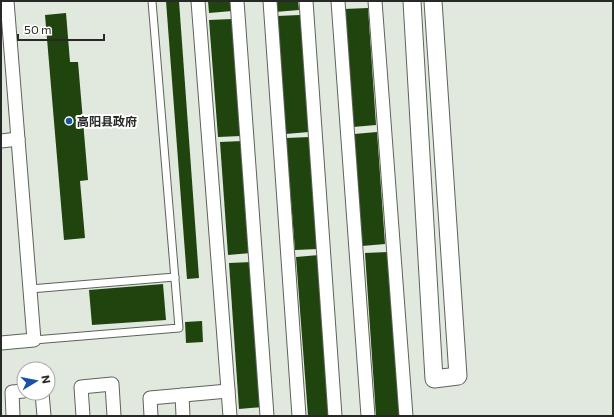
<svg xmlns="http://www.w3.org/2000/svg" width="614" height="417" viewBox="0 0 614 417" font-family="Commissioner,'Noto Sans SC',sans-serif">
<rect width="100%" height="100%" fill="#e1e8de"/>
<g fill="#1f440d">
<path d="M166 1H179L199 278 187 279Z"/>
<path d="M208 1H231L232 11 209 13Z"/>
<path d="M275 1H298L299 10 275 12Z"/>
<path d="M368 8 376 125 353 127 344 9Z"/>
<path d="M66 13 70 62H78L88 180 80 181 85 238 64 240 45 15Z"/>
<path d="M300 15 309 132 285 134 277 16Z"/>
<path d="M232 19 241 136 218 137 209 20Z"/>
<path d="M377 132 385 244 362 246 354 134Z"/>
<path d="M310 137 318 249 295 250 286 138Z"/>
<path d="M243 141 251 253 228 255 220 142Z"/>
<path d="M388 252 400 416H376L365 253Z"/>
<path d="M319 255 331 415 308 416 296 257Z"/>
<path d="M252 262 263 407 239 409 229 263Z"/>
<path d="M163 284 166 320 92 325 89 290Z"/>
<path d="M202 321 203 342 186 343 185 322Z"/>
</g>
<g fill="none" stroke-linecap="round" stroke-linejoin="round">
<g stroke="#5d635b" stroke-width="9">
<g id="service">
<path d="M30 289 175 277"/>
<path d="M34 340 179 328 152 1"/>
</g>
</g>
<g stroke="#5d635b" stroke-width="15">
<g id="minor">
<path d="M198 1 230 416"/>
<path d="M237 1 267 416"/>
<path d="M270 1 299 416"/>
<path d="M306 1 335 416"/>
<path d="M338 1 368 416"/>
<path d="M375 1 406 416"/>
<path d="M1 141 18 139"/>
<path d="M1 343 34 340 7 1"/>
<path d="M42 393 44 416"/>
<path d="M182 395 183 416"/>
<path d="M13 416 12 392 24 391"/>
<path d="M83 416 81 387 112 384 114 416"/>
<path d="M151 416 150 398 228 391"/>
</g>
</g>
<g stroke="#5d635b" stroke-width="19">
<path id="tertiary" d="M412 1 434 379 458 376 433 1"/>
</g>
<use href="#service" stroke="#fff" stroke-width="7"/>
<use href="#minor" stroke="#fff" stroke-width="13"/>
<use href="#tertiary" stroke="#fff" stroke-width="17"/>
</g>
<circle fill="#1b53a4" stroke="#fff" stroke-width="1.5" cx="69" cy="121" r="4"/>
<g text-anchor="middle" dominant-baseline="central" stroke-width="4" stroke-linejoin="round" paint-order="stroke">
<g font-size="12" font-weight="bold" fill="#262925" stroke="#fff" text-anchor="start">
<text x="77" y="121">高阳县政府</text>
</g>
</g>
<rect width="614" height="417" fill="none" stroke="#262925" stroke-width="4"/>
<g transform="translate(36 381) rotate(80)"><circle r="19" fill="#ffffff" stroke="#a8a9a8"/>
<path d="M0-3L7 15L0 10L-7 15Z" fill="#1b53a4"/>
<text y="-6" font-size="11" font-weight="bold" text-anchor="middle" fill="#262925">N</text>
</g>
<path d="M18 34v6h86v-6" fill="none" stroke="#262925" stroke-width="2"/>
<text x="24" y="34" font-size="12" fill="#262925" stroke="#ffffff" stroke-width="3" paint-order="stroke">50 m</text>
</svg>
